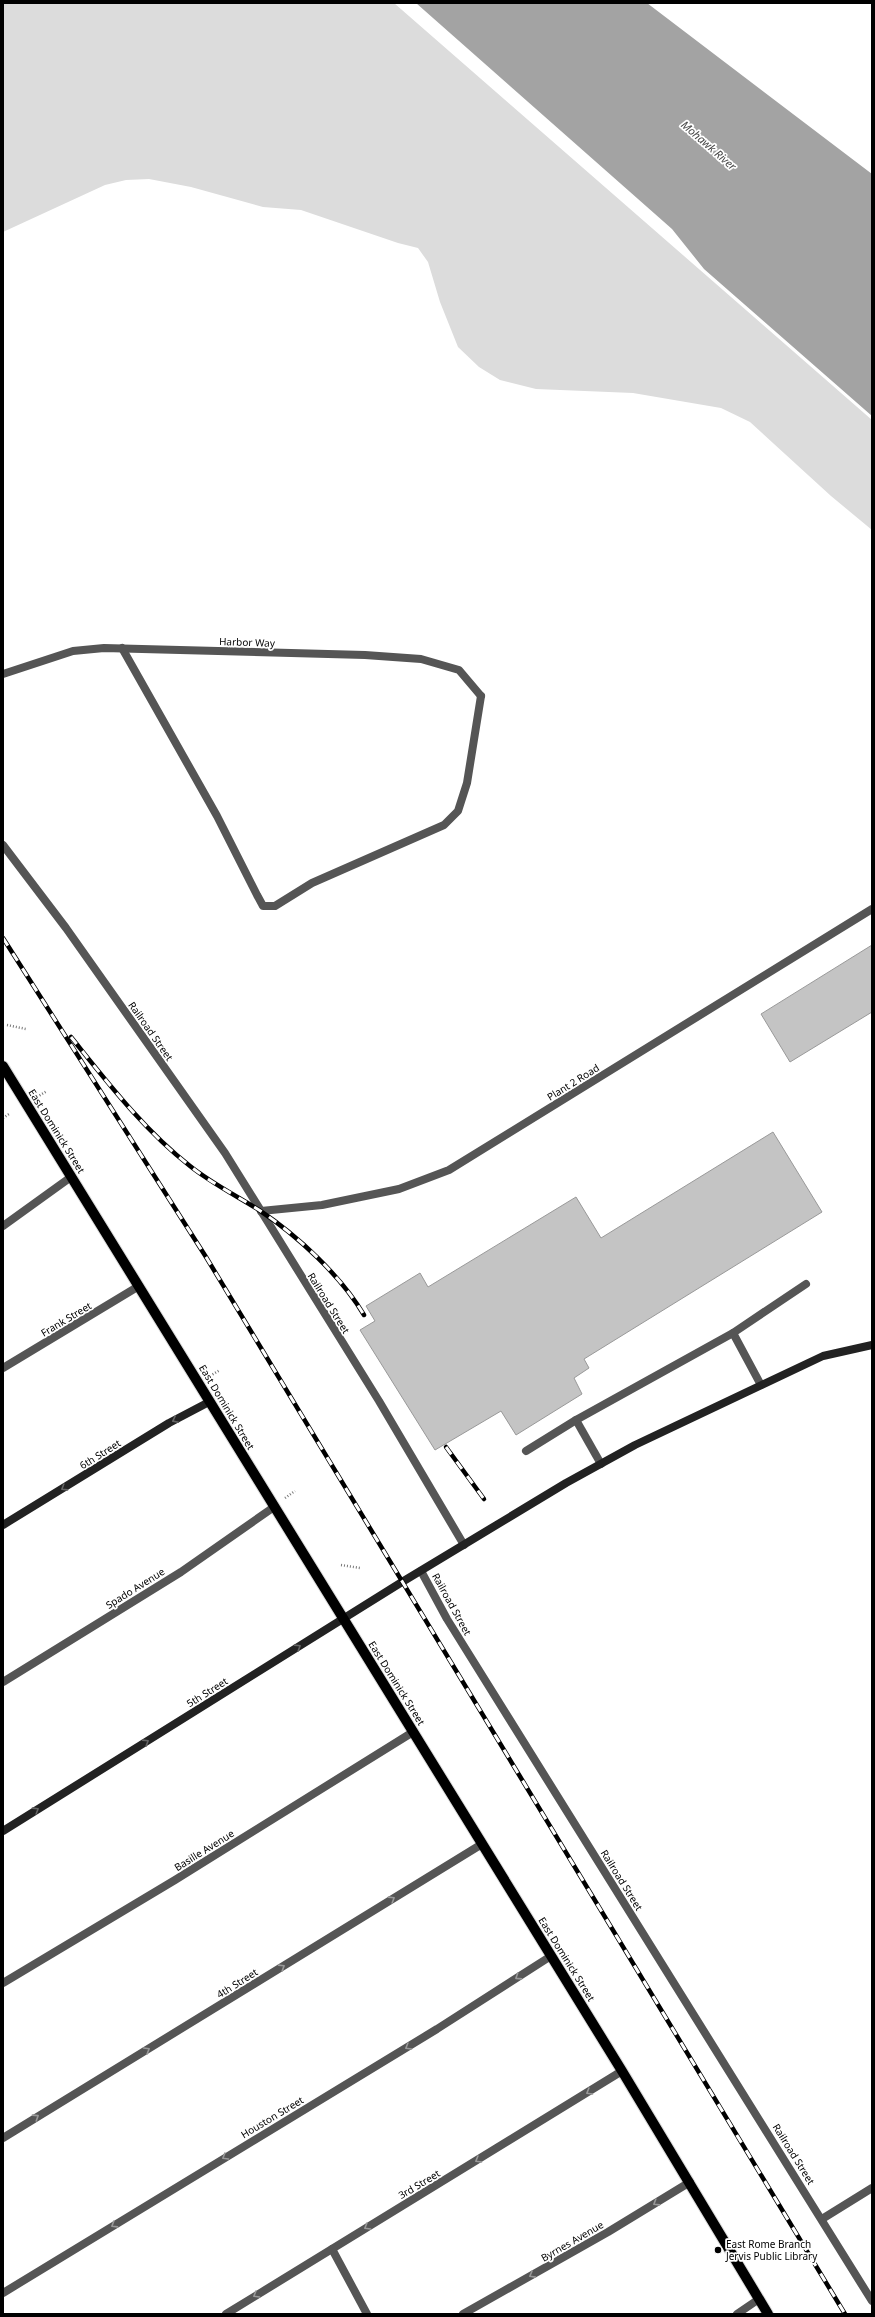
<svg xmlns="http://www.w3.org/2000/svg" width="875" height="2317" viewBox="0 0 875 2317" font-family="'Noto Sans',sans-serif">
<rect width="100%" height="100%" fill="#fff"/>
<path fill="#dcdcdc" d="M3 3H394L872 420V530L831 496 750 422 721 408 633 393 536 389 500 380 479 367 458 347 440 302 428 262 418 248 398 243 301 210 263 207 191 187 149 179 126 180 105 185 3 232Z"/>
<path fill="#a3a3a3" d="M416 3H647L872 174V416L704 269 672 229Z"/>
<g fill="#c4c4c4" stroke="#999">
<path d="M872 945V1012L790 1062 761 1014Z"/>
<path d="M773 1132 822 1212 584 1359 589 1368 574 1378 582 1394 516 1435 501 1411 435 1450 360 1330 375 1321 366 1306 420 1273 428 1287 576 1197 601 1238Z"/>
</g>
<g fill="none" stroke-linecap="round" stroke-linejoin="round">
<g stroke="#dbdbdb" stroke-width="12">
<path id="primary" d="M3 1066 622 2071 768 2314"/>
</g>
<g stroke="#777" stroke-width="2.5" stroke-dasharray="1 2" stroke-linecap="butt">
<path d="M7 1025 26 1029"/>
<path d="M37 1097 47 1091"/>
<path d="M3 1118 9 1114"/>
<path d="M210 1376 220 1370"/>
<path d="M285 1498 295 1491"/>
<path d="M341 1565 360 1568"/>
</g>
<g stroke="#555" stroke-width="8">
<path d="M122 648 217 816 257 895 263 906H275L312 883 444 825 458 811 467 783 481 696"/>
<path d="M261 1211 322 1205 399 1189 449 1170 872 909"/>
<path d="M733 1333 761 1385"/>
<path d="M576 1420 601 1464"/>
<path d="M526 1451 576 1420 733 1333 806 1284"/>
<path d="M3 1682 181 1572 274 1507"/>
<path d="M3 1983 175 1880 413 1732"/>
<path d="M3 2293 437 2029 551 1956"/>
<path d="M463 2314 608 2232 690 2182"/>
</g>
<g stroke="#555" stroke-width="8">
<path d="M3 674 73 651 104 648 365 655 421 659 459 670 481 696"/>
<path d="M3 845 66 928 225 1153 379 1401 464 1545"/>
<path d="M3 1226 71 1177"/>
<path d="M3 1368 139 1286"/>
<path d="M421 1571 447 1619 872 2301"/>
<path d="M3 2138 482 1844"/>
<path d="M822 2219 872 2188"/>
<path d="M332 2249 367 2314"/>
<path d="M226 2314 622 2071"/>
<path d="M737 2314 759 2299"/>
</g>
<g stroke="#222" stroke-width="8">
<path d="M3 1525 169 1423 209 1402"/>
<path d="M3 1831 402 1582 566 1483 635 1445 823 1356 872 1345"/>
</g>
<use href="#primary" stroke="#000" stroke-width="10"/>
<g stroke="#000" stroke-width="4.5">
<g id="rail">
<path d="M3 938 206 1257 845 2314"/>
<path d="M71 1037C108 1083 144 1130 190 1166 211 1183 237 1196 259 1210 298 1236 341 1276 364 1315"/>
<path d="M446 1447 484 1499"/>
</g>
</g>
<use href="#rail" stroke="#fff" stroke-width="3" stroke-dasharray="9" stroke-linecap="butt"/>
</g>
<defs><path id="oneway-chevron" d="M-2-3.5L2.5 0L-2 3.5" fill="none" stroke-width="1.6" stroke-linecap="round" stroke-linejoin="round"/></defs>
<g stroke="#646464">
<use href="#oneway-chevron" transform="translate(175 1420) rotate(153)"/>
<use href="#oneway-chevron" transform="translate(64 1488) rotate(148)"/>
<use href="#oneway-chevron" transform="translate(298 1647) rotate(-32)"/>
<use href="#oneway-chevron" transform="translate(146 1742) rotate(-32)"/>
<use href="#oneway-chevron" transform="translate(36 1810) rotate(-32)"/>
</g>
<g stroke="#999">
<use href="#oneway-chevron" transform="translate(392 1899) rotate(-32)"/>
<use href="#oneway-chevron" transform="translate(282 1967) rotate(-32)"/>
<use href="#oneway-chevron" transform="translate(518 1977) rotate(147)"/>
<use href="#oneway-chevron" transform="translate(408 2047) rotate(149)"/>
<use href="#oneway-chevron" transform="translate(147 2050) rotate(-31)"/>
<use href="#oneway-chevron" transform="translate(589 2092) rotate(149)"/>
<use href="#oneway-chevron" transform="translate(36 2117) rotate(-33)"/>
<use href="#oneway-chevron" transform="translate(225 2157) rotate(149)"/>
<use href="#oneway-chevron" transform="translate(478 2160) rotate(149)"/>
<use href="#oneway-chevron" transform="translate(656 2203) rotate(148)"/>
<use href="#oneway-chevron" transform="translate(114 2225) rotate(148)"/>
<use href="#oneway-chevron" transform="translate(367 2227) rotate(149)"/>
<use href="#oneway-chevron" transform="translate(532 2275) rotate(151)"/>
<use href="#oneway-chevron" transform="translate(256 2295) rotate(149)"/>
</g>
<circle fill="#000" stroke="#fff" stroke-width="1.5" cx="718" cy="2250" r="4"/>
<g text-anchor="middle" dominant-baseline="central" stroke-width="3.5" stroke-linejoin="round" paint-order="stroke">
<g font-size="10" fill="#000" stroke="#fff">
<text transform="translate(247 642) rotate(2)">Harbor Way</text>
<text transform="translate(151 1031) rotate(55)">Railroad Street</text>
<text transform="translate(573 1082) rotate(-32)">Plant 2 Road</text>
<text transform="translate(57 1131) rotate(58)">East Dominick Street</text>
<text transform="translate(329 1303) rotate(58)">Railroad Street</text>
<text transform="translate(66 1319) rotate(-31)">Frank Street</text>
<text transform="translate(227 1407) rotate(59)">East Dominick Street</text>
<text transform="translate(100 1454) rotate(-32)">6th Street</text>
<text transform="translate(135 1588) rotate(-32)">Spado Avenue</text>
<text transform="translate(452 1604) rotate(61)">Railroad Street</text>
<text transform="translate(397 1683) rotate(58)">East Dominick Street</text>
<text transform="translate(207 1692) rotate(-32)">5th Street</text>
<text transform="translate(204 1850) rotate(-32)">Basille Avenue</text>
<text transform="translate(622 1880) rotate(58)">Railroad Street</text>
<text transform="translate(567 1959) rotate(58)">East Dominick Street</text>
<text transform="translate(237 1983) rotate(-32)">4th Street</text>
<text transform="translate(272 2117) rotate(-31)">Houston Street</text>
<text transform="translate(794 2154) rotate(58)">Railroad Street</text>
<text transform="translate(419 2184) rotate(-31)">3rd Street</text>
<text transform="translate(572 2241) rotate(-30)">Byrnes Avenue</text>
</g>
<g font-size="10" fill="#000" stroke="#fff" text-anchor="start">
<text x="726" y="2244">East Rome Branch<tspan x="726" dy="12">Jervis Public Library</tspan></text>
</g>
<g font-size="11" font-style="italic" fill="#444" stroke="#fff">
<text transform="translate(709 145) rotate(41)">Mohawk River</text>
</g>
</g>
<rect width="875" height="2317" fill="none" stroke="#000000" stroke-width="8"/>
</svg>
